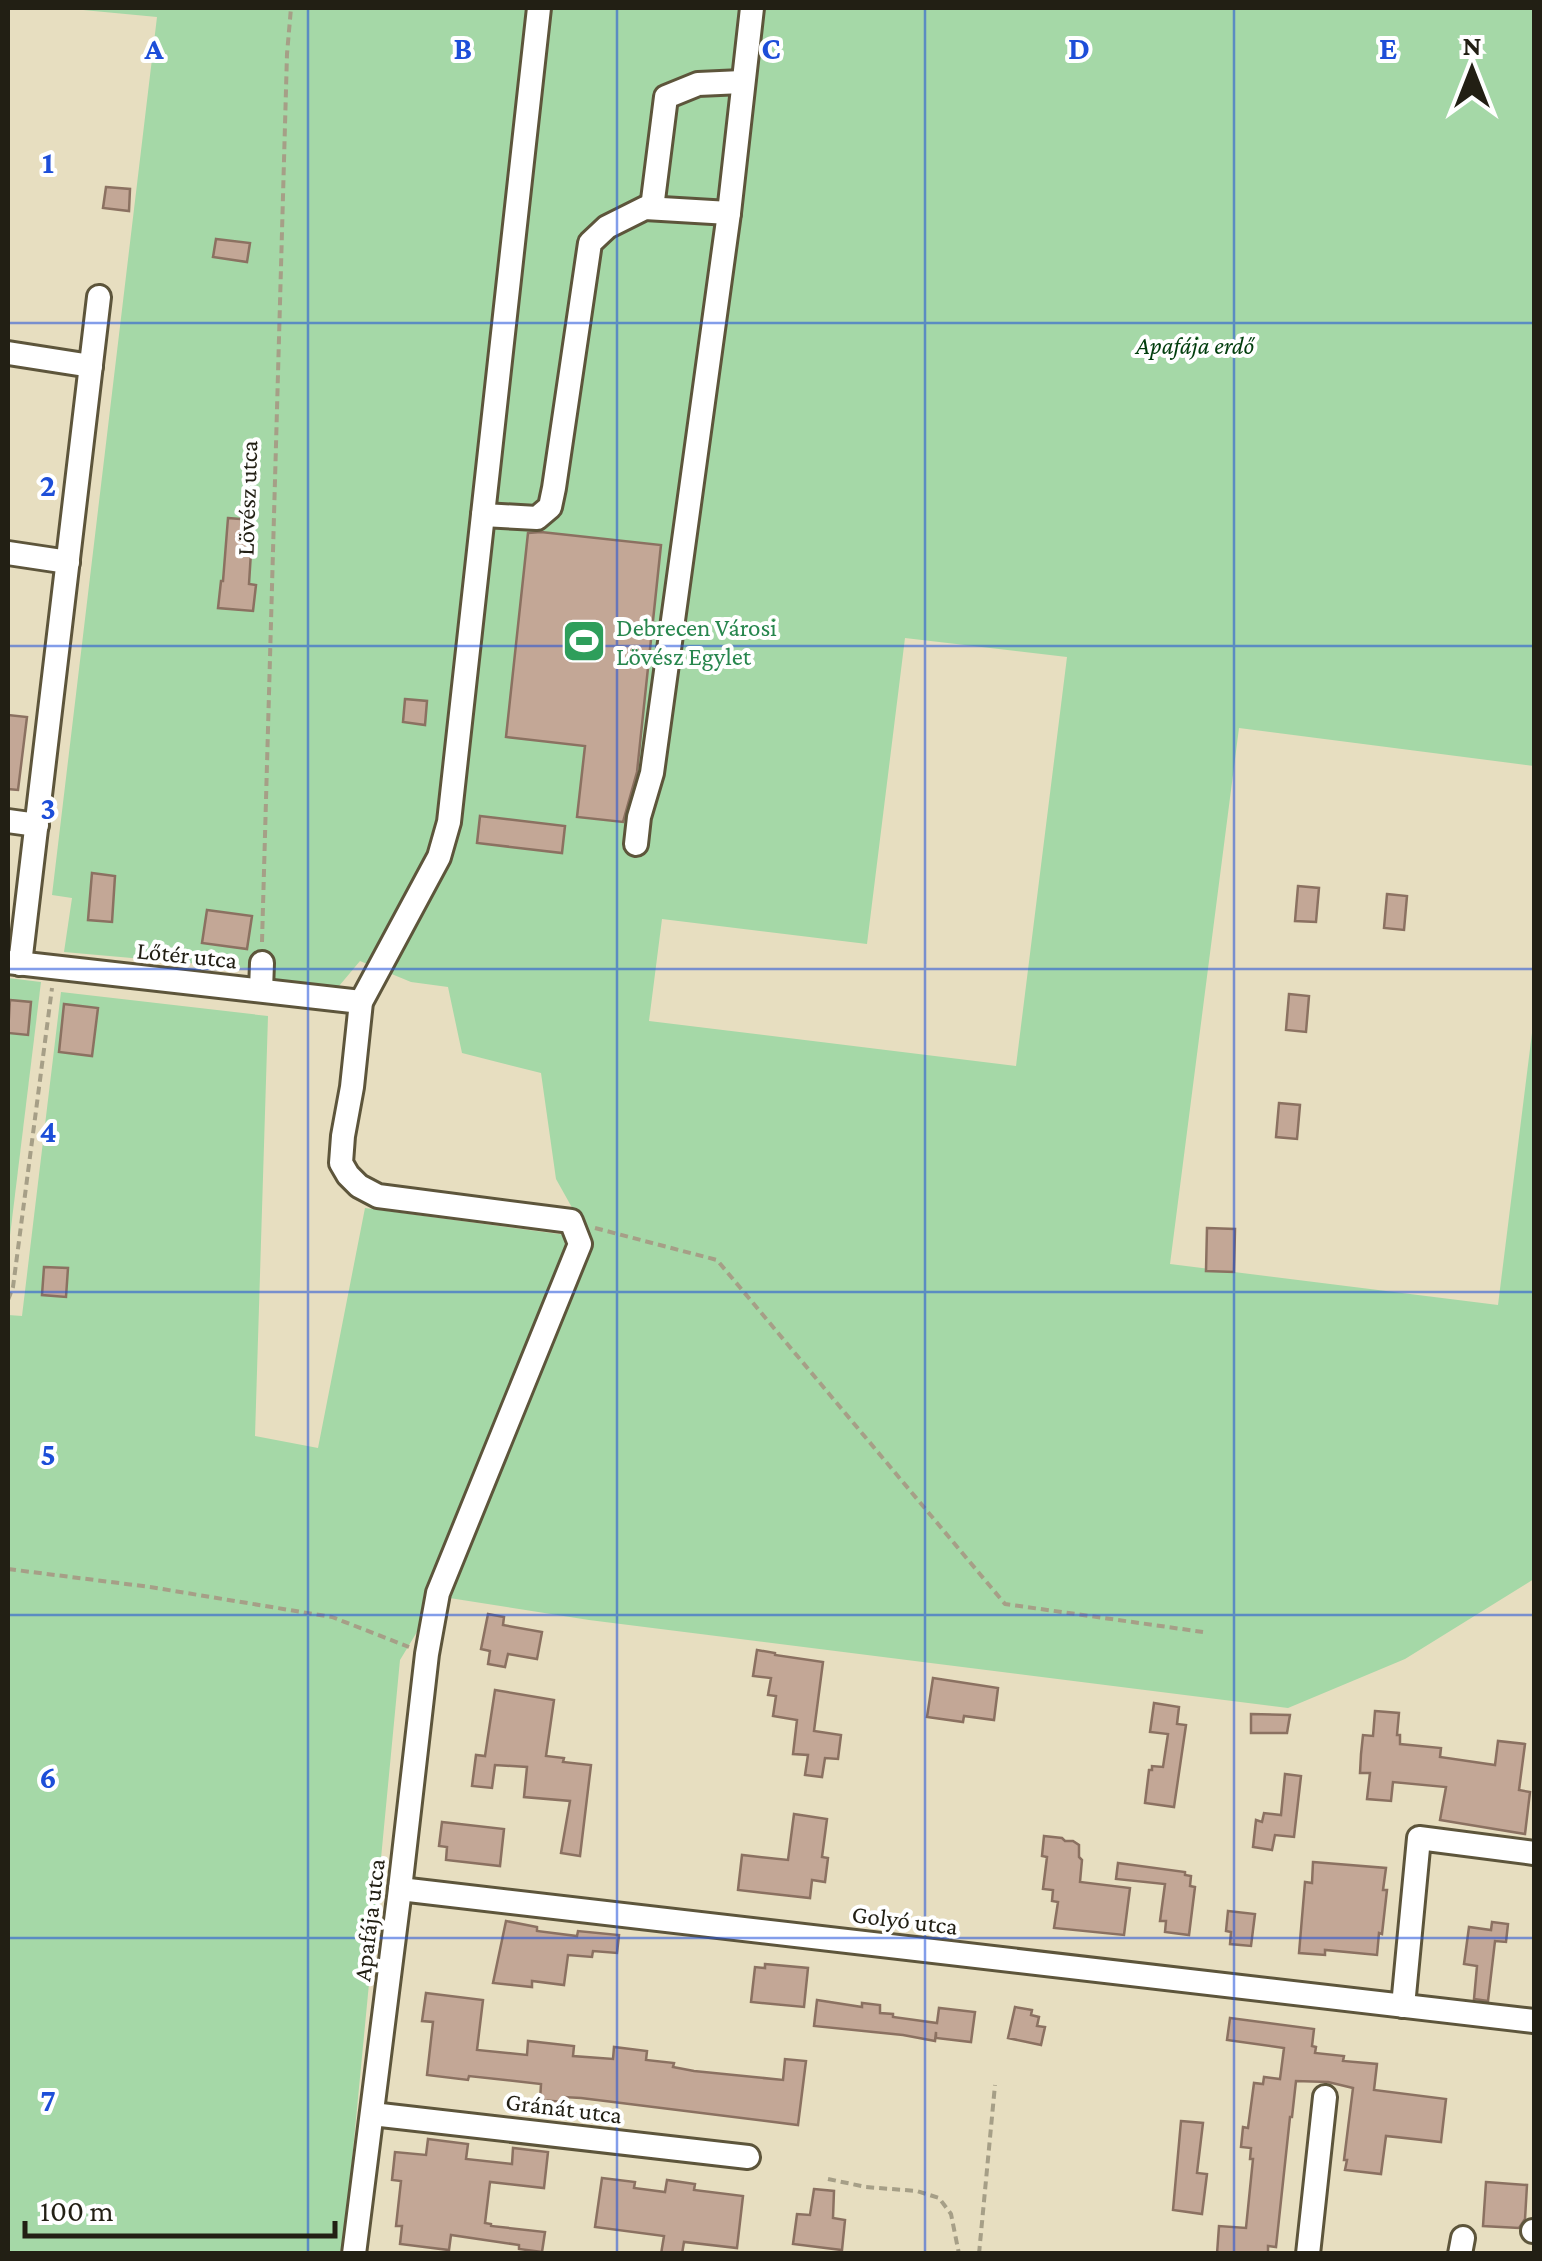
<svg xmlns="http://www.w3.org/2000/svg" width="1542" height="2261" viewBox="0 0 1542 2261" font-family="'Crimson Pro',serif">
<rect width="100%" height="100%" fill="#e7dec0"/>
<g fill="#a5d8a7" fill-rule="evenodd">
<path d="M62 8H1534V766L1239 728 1170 1264 1498 1305 1534 1017V1579L1405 1659 1288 1708 589 1620 424 1594 420 1627 400 1660 345 2234 340 2253 22 2254 8 2251V1315L22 1316 61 992 268 1016 255 1436 318 1448 365 1208 589 1238 556 1179 541 1073 462 1053 448 987 411 982 360 961 334 992 268 985 267 970 64 952 72 898 52 895 157 17ZM905 638 1067 657 1016 1066 649 1021 662 919 867 944Z"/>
<path d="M8 978 41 982 8 1252Z"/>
</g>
<g fill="#c3a796" stroke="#8b7161" stroke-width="2.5">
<path d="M106 187 130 189 129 211 103 208Z"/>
<path d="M216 239 250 243 247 262 213 257Z"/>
<path d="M228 518 253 520 249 584 256 585 253 611 218 608 221 581H223Z"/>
<path d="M541 532 661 545 637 772 623 822 577 817 585 746 506 737 528 533Z"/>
<path d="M405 699 427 701 425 725 403 722Z"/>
<path d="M8 715 27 717 18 790 8 789Z"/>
<path d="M480 816 565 826 562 853 477 843Z"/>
<path d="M92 873 115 876 112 922 88 920Z"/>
<path d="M1298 886 1319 888 1316 922 1295 921Z"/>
<path d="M1387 894 1407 896 1404 930 1384 928Z"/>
<path d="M207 910 252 916 247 949 202 943Z"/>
<path d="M1289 994 1309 996 1306 1032 1286 1030Z"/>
<path d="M10 1000 31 1002 28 1035 8 1033Z"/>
<path d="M64 1004 98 1008 92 1056 59 1052Z"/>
<path d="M1279 1103 1300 1105 1297 1139 1276 1137Z"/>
<path d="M1207 1228 1235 1229 1234 1272 1206 1271Z"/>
<path d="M44 1267 68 1268 66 1297 42 1295Z"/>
<path d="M488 1614 504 1617 503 1625 542 1632 537 1659 508 1654 505 1667 488 1664 490 1651 481 1649Z"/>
<path d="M757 1650 775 1653V1655L823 1662 814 1731 841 1735 838 1759 825 1758 822 1777 805 1775 808 1755 793 1754 797 1720 773 1716 776 1696 768 1695 771 1678 753 1676Z"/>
<path d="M933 1678 998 1688 994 1720 964 1716 963 1722 927 1717Z"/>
<path d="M495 1690 554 1700 546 1756 564 1758 563 1762 591 1765 580 1856 561 1853 570 1801 524 1797 527 1767 495 1765 492 1788 472 1786 476 1755 485 1756Z"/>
<path d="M1154 1703 1179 1707 1177 1724 1186 1725 1174 1807 1145 1803 1149 1770H1152V1766L1163 1767 1168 1734 1150 1732Z"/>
<path d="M1375 1711 1399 1713 1397 1735H1400V1744L1441 1748 1440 1757 1495 1765 1498 1741 1525 1744 1519 1790 1530 1792 1525 1834 1440 1820 1446 1787 1393 1782 1391 1801 1367 1799 1370 1773H1360L1361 1754 1363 1735 1373 1736Z"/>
<path d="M1251 1714 1290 1715 1287 1733H1251Z"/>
<path d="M1285 1774 1301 1776 1294 1837 1275 1835 1272 1850 1253 1847 1256 1820 1262 1822 1264 1813 1281 1815Z"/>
<path d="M794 1814 827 1819 822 1857 828 1858 825 1882 812 1880 810 1898 738 1890 742 1855 788 1860Z"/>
<path d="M442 1822 504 1829 500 1866 446 1860 447 1847 439 1846Z"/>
<path d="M1044 1836 1062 1838 1065 1841H1073L1079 1845V1857L1082 1860 1080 1882 1130 1888 1124 1935 1054 1928 1058 1902 1052 1901 1053 1890 1043 1889 1047 1857 1042 1856Z"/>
<path d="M1313 1862 1386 1868 1383 1890H1387L1382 1934 1379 1933 1377 1955 1325 1950V1955L1299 1953 1305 1882 1312 1883Z"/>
<path d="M1118 1863 1185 1872V1875L1191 1876 1190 1886 1195 1887 1189 1935 1165 1932 1166 1921H1160L1165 1884 1116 1879Z"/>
<path d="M1228 1911 1255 1914 1251 1946 1230 1944 1231 1932 1226 1931Z"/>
<path d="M506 1921 537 1927V1931L577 1936 578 1931 619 1935 617 1953 593 1951 592 1957 568 1955 564 1985 532 1981V1987L493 1983Z"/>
<path d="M1492 1922 1508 1924 1506 1942 1495 1941 1488 2001 1474 1999 1477 1966 1464 1964 1469 1927 1491 1930Z"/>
<path d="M765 1964 808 1968 804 2007 751 2002 755 1967 765 1968Z"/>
<path d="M426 1993 483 2000 477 2050 527 2055 528 2041 574 2046 573 2056 613 2059 614 2047 647 2051 646 2060 674 2063 673 2067 694 2071 783 2080 785 2059 806 2061 798 2125 581 2098 564 2097V2102L540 2100 541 2084 469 2076 468 2080 427 2075 433 2022 422 2021Z"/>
<path d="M817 2000 862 2007V2003L880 2005V2013L893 2014V2017L937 2023 939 2008 975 2012 971 2042 936 2038V2032L935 2041 903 2035 814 2026Z"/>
<path d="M1015 2007 1032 2010 1031 2015 1039 2017 1037 2026 1045 2027 1041 2045 1008 2038Z"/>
<path d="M1230 2018 1314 2029 1312 2046 1316 2047 1315 2053 1344 2056 1343 2061 1377 2064 1374 2090 1446 2099 1441 2142 1386 2136 1381 2174 1345 2170 1347 2160H1344L1353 2088 1328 2082 1296 2081 1292 2117H1290L1276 2247 1268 2246V2254H1217L1219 2226 1246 2228 1253 2159H1250L1251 2148 1241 2147 1243 2127 1248 2128 1254 2083 1263 2084 1264 2077 1280 2079 1284 2048 1227 2040Z"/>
<path d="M1181 2121 1203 2123 1197 2173 1207 2174 1202 2214 1173 2210Z"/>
<path d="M428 2139 468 2144 466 2159 512 2164 513 2148 548 2152 544 2188 490 2182 485 2223 491 2224V2226L545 2232 542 2252 519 2249V2245L451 2235 449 2250 400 2244 402 2226H396L401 2181 392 2180 395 2152 426 2155Z"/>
<path d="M602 2178 635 2182 634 2188 665 2192 667 2180 695 2184 694 2190 743 2196 737 2248 684 2242 682 2254H661L664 2236 595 2227Z"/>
<path d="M1486 2182 1527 2185 1525 2219 1519 2228 1483 2226Z"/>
<path d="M814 2189 834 2191 833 2218 845 2220 842 2250 793 2244 797 2214 810 2215Z"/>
</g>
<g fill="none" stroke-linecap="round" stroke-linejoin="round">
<g stroke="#5d553b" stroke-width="28">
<g id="minor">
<path d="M652 208 666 97 698 84 742 82"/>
<path d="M8 353 91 366"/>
<path d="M483 515 537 518 550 507 554 488 590 243 607 227 645 208 729 213"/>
<path d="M8 553 68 562"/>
<path d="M8 821 37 825"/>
<path d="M636 844 639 817 652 773 729 213 752 8"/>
<path d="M8 962 361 1002"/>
<path d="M20 964 99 297"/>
<path d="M261 990 262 963"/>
<path d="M400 1889 1534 2021"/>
<path d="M1403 2006 1419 1838 1534 1853"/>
<path d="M372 2114 748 2157"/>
<path d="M1533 2231H1534"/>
<path d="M354 2254 400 1889 427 1654 438 1593 580 1244 571 1221 378 1196 359 1186 348 1175 341 1163 343 1136 352 1087 361 1002 439 857 449 822 539 8"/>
<path d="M1308 2254 1325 2097"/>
<path d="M1460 2254 1463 2238"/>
</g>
</g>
<g stroke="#a69f87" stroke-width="4" stroke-dasharray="8 5" stroke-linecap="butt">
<path d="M262 942 287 54 291 8"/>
<path d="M595 1228 717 1260 1005 1604 1203 1632"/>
<path d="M8 1300 13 1287 52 988"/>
<path d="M8 1569 150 1587 332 1617 409 1647"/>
<path d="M828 2179 866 2187 917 2191 939 2198 951 2214 959 2254"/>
<path d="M979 2254 995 2085"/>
</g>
<use href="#minor" stroke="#fff" stroke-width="22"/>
</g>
<path fill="none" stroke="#1d4ed8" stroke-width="2.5" stroke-opacity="0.55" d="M308 8V2254M617 8V2254M925 8V2254M1234 8V2254M8 323H1534M8 646H1534M8 969H1534M8 1292H1534M8 1615H1534M8 1938H1534"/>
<defs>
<g id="stadium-square" transform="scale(2.25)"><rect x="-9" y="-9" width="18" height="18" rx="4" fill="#2e9e5b" stroke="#fff"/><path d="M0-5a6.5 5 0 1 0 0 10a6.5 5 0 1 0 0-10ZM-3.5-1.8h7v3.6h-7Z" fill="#fff"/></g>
</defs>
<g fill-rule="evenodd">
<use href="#stadium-square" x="584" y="641"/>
</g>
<g text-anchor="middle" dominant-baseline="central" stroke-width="8" stroke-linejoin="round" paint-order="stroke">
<g font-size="25" font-style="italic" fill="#003d0c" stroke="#fff">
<text x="1195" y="345">Apafája erdő</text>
</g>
<g font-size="25" fill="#221f14" stroke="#fff">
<text transform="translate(247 498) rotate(-88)">Lövész utca</text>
<text transform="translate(187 955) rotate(6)">Lőtér utca</text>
<text transform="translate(369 1920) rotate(-83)">Apafája utca</text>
<text transform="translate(905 1920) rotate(7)">Golyó utca</text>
<text transform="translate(564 2108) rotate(7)">Gránát utca</text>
</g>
<g font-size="25" fill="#27864d" stroke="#fff" text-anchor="start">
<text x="616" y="627">Debrecen Városi<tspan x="616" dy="29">Lövész Egylet</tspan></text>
</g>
</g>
<g font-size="32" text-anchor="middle" font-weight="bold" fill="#1d4ed8" stroke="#fff" stroke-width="8" stroke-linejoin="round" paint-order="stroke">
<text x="154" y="59">A</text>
<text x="463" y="59">B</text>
<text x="771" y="59">C</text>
<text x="1079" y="59">D</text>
<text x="1388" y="59">E</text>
<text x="48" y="173">1</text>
<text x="48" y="496">2</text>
<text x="48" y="819">3</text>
<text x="48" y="1142">4</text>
<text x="48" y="1465">5</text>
<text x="48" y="1788">6</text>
<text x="48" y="2111">7</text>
</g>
<rect width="1542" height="2261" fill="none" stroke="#221f14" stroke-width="20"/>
<g transform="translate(1472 70)" stroke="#ffffff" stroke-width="8" paint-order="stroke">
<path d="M0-8L18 38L0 25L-18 38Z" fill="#221f14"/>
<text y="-15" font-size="28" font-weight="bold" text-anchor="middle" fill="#221f14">N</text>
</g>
<path d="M25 2221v15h310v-15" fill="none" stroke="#221f14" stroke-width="5"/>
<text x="40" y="2221" font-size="30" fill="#221f14" stroke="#ffffff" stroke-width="8" paint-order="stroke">100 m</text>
</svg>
